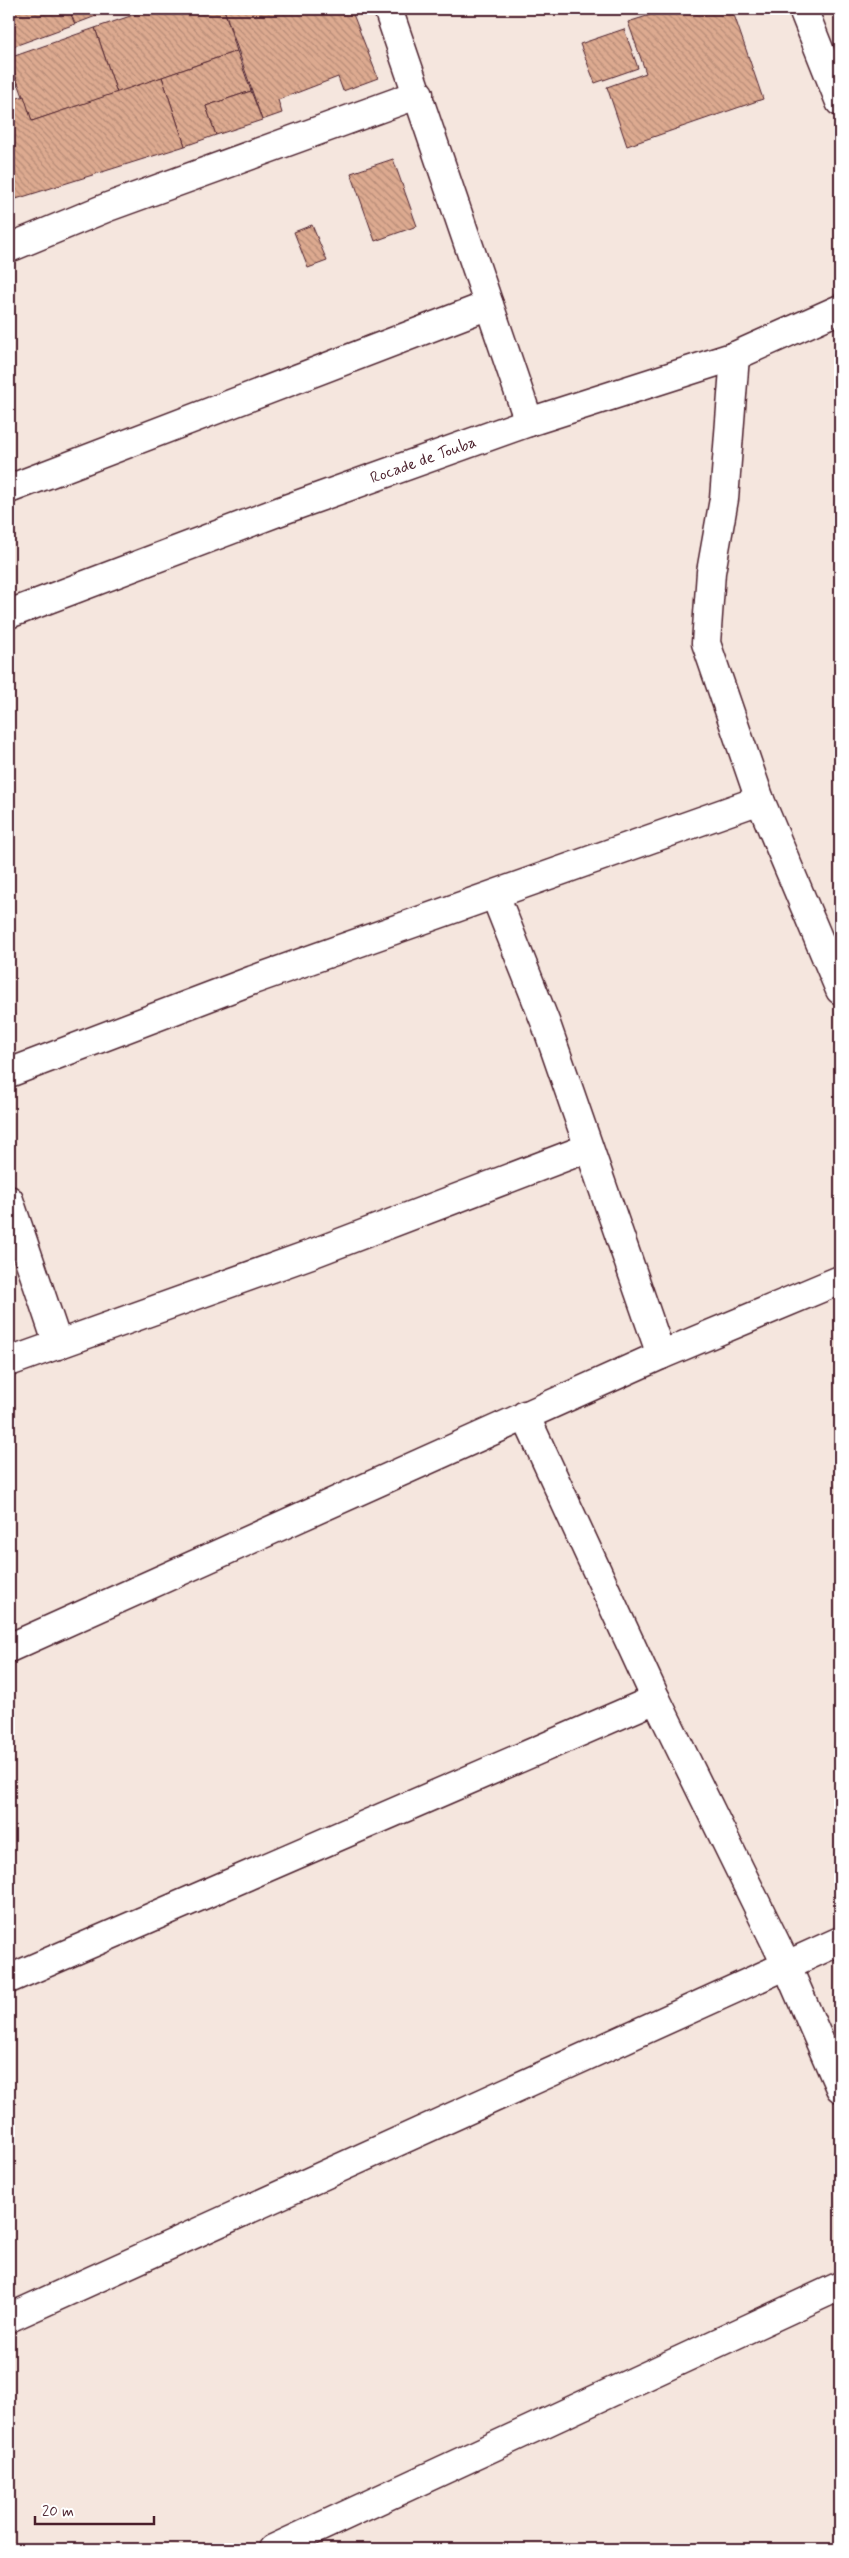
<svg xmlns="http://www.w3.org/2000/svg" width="849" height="2558" viewBox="0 0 849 2558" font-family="Mynerve,sans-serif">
<defs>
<pattern id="building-back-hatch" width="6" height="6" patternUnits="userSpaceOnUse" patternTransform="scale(1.25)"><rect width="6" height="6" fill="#ddaa90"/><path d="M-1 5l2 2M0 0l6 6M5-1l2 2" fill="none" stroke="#b58a76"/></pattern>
</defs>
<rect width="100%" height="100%" fill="#f5e6de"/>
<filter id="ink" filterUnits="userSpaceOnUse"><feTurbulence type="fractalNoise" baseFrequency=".02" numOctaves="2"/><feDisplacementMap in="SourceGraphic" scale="10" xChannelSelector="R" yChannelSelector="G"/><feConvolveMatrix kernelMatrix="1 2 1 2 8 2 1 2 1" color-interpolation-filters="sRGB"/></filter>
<g filter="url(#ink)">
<g fill="url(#building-back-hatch)" stroke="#4a1f2b">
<path d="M9 9H69L75 24 9 48Z"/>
<path d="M69 9H103L104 13 75 24Z"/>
<path d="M151 9H224L237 51 117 93 95 28Z"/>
<path d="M224 9H351L378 78 343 91 338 77 278 100 282 113 262 120Z"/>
<path d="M669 9H732L763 99 627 146 607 87 646 73 628 22Z"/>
<path d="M95 28 117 93 32 121 9 58Z"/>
<path d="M624 29 638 68 595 83 580 44Z"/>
<path d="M237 51 251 91 206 106 216 135 185 146 162 77Z"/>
<path d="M9 59 18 85 9 89Z"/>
<path d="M162 77 185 146 16 199 9 175V101L24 96 32 121Z"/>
<path d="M251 91 262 120 216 135 206 106Z"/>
<path d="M393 159 417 226 375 241 351 173Z"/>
<path d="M312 225 327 261 308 268 294 232Z"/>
</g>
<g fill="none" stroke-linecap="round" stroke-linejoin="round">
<g stroke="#4a1f2b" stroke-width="31">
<g id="minor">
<path d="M388 9 529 422"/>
<path d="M803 9 840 102"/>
<path d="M9 248 108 207 419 94"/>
<path d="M735 356 724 499 711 572 706 643 760 800 840 990"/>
<path d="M9 489 489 305"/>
<path d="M495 895 546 1024 661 1355"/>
<path d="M9 1073 253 980 760 800"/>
<path d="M9 1200 58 1345"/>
<path d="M9 1362 311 1254 588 1148"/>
<path d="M525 1415 656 1699 787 1966 840 2088"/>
<path d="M9 1648 661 1355 840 1280"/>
<path d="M9 1979 656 1699"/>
<path d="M9 2318 840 1941"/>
<path d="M273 2549 840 2286"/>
</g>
</g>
<g stroke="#4a1f2b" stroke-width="31">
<g id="major">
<path id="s1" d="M9 614 283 510 529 422 735 356 840 309"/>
</g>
</g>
<use href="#minor" stroke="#fff" stroke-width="28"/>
<use href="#major" stroke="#fff" stroke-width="28"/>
</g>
</g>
<g text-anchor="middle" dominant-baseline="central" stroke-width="4.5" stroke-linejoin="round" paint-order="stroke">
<g font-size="16" fill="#4a1f2b" stroke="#fff">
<text stroke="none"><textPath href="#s1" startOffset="442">Rocade de Touba</textPath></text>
</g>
</g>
<rect width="849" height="2558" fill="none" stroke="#fff" stroke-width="30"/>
<rect x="15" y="15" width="819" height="2528" fill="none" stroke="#4a1f2b" stroke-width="2" filter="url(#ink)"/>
<path d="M35 2516v8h119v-8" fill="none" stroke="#4a1f2b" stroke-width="2.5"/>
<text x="42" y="2516" font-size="15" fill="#4a1f2b" stroke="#ffffff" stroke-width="4" paint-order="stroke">20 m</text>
</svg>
